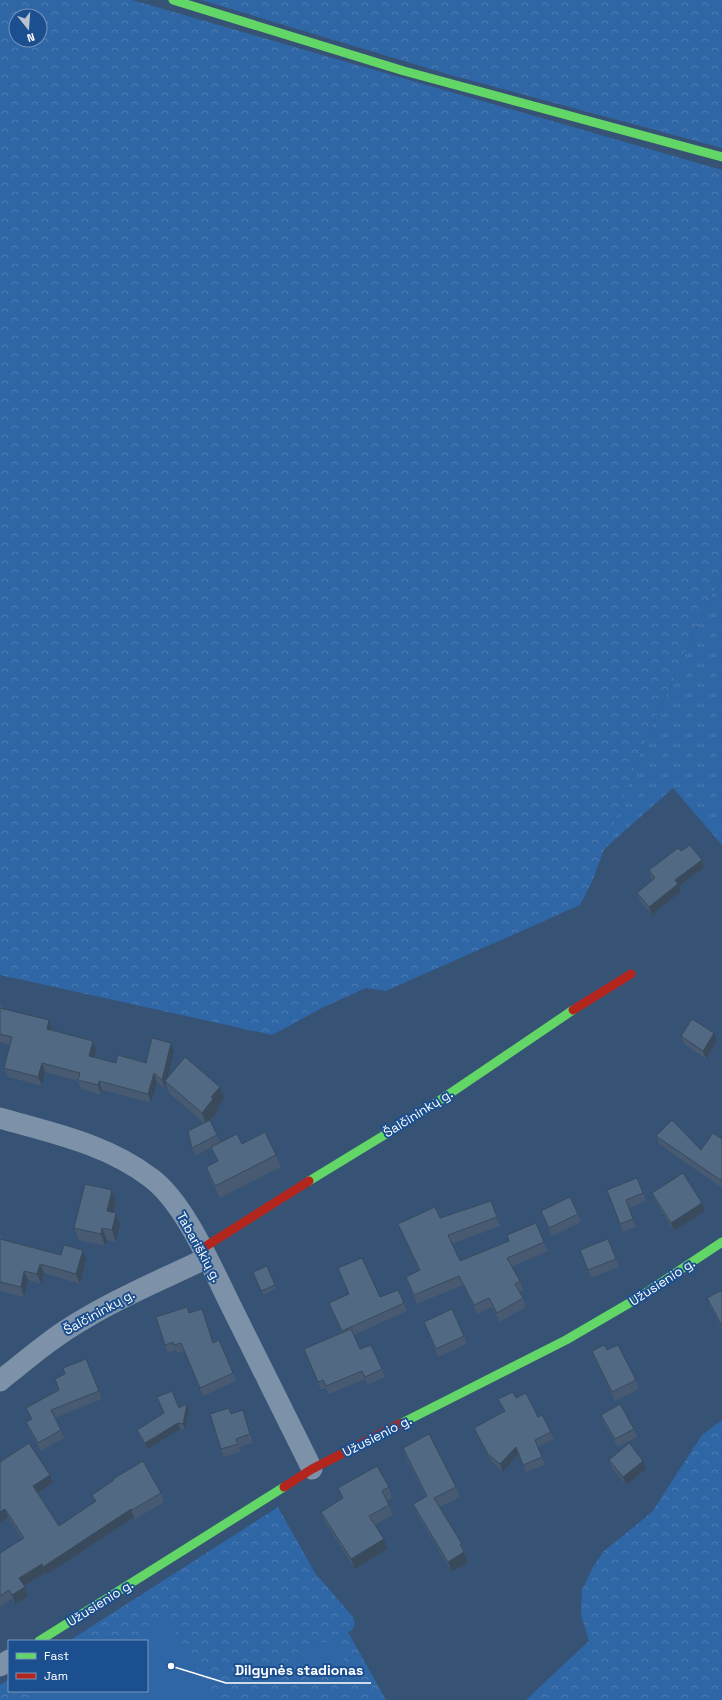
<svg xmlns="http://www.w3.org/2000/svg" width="722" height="1700" viewBox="0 0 722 1700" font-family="'Space Grotesk',sans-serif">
<defs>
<pattern id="grass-tufts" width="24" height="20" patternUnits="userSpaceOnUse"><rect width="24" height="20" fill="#2f66a5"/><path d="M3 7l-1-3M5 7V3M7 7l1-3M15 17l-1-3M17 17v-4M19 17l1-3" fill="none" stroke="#4e7db2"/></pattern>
<pattern id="forest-crowns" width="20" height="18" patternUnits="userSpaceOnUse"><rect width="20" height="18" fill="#2f66a5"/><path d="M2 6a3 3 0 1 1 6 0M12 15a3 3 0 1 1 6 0" fill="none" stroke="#4e7db2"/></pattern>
</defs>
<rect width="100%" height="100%" fill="#365274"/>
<path fill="url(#grass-tufts)" d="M722 572V845L673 788 604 849 643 746Z"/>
<g fill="url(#forest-crowns)" fill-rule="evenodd">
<path d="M0 0H132L722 170V572L643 746 591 884 580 905 386 991 366 988 326 1006 272 1035 0 975ZM16 16H40V40H16Z"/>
<path d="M201 0H722V148L447 74Z"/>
<path d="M722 1420V1700H526L589 1641 581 1615 582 1590 593 1567 604 1551 652 1512 702 1435Z"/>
<path d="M278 1507 315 1573 353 1617 355 1625 352 1630 348 1632 386 1700H0V1685L9 1679V1691H147V1641H69Z"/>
</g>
<g fill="#2f66a5">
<path d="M167 1618 216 1700H31L46 1691H147V1641H128Z"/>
<path d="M336 1638 345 1663 304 1677 295 1653Z"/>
</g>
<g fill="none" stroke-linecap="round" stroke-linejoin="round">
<g stroke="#7d92a8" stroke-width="21">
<path d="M0 1118C52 1133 107 1144 151 1178 185 1203 213 1270 232 1308 259 1362 285 1415 312 1469"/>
<path d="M0 1381C27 1359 54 1336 84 1319 123 1295 166 1278 207 1258"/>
<path d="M0 1666 9 1660"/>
</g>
<g stroke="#63d668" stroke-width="9">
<path d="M173 0 404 71 722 157"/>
<path d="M309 1181 427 1109 573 1010"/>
<path d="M402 1423 566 1340 638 1298 722 1242"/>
<path d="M39 1641 284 1487"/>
</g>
<g stroke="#b3261e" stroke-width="9">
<path d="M573 1010 631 974"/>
<path d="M203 1248 309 1181"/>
<path d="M284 1487 312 1469 402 1423"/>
</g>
</g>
<g fill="#475a72">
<path d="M681 851 702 860 704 868 679 886 681 891 652 915 640 901 637 893 653 880 651 878 649 870Z"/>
<path d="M0 1004 3 1009 52 1030 96 1050 95 1057 116 1063H146L174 1052 168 1078 224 1099 217 1108 218 1111 210 1121 217 1135 220 1143 242 1144 276 1155 281 1167 220 1198 210 1179 206 1167 217 1161 211 1147 195 1156 192 1148 204 1123 169 1093 166 1084 165 1089 157 1082 151 1103 102 1090 101 1095 81 1089 78 1081 45 1072 42 1086 8 1077 4 1068 10 1045 0 1042Z"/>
<path d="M681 1036 717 1041 706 1059 684 1044Z"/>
<path d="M656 1136 701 1150 722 1139V1188L659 1144Z"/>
<path d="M637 1178 646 1201 629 1208 636 1227 623 1232 607 1190Z"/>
<path d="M112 1190 116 1202 114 1212 116 1213 120 1225 116 1242 107 1240 105 1246 79 1240 74 1228Z"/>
<path d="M652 1193 702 1203 705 1211 674 1231 655 1201Z"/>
<path d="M491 1201 500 1226 452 1244 460 1261 544 1242 548 1251 511 1267 520 1281 523 1290 519 1292 523 1298 526 1307 500 1322 492 1307 477 1314 463 1285 417 1304 409 1286 406 1277 419 1271 402 1233 398 1224 440 1218Z"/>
<path d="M541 1211 578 1214 581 1222 552 1236 544 1219Z"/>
<path d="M0 1234 1 1238V1240L61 1255 86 1260 80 1284 44 1273 41 1284 28 1280 24 1297 0 1291Z"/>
<path d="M580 1250 616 1259 619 1267 591 1278Z"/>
<path d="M267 1266 276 1289 263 1295 253 1272Z"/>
<path d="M338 1268 380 1297 404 1303 407 1311 354 1335 360 1349 382 1369 385 1377 368 1385 365 1379 329 1394 326 1388 321 1390 304 1349 342 1333 329 1303 349 1295Z"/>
<path d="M722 1290V1329L710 1306 707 1298Z"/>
<path d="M189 1313 214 1342 233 1373 236 1381 203 1396 184 1351 177 1353 176 1350 168 1353 156 1317Z"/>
<path d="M424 1322 464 1336 467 1344 438 1357Z"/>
<path d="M607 1350 636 1380 639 1389 615 1401 595 1359 592 1351Z"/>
<path d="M63 1368 99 1391 102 1399 55 1418 61 1430 64 1438 41 1451 29 1430 26 1422 31 1419 26 1408 59 1390 65 1375Z"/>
<path d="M157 1397 179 1408 189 1411 185 1430 180 1429 148 1449 139 1436 137 1430 163 1413Z"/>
<path d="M516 1398 538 1417 551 1432 554 1439 538 1447 545 1465 526 1472 518 1454 503 1472 491 1461 477 1435 474 1428 504 1412 498 1399Z"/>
<path d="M231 1414 246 1419 253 1443 239 1447 240 1452 224 1457 221 1449Z"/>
<path d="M601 1415 634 1429 637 1437 618 1447 604 1423Z"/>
<path d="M403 1448 456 1487 460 1497 440 1507 462 1544 468 1562 452 1572 417 1514 413 1504 426 1497 406 1458Z"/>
<path d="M609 1460 646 1469 626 1485 612 1468Z"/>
<path d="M0 1462 53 1483 38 1493 59 1526 95 1502 92 1495 161 1493 164 1502 135 1519 134 1517 46 1575 45 1573 24 1586 28 1596 15 1604 12 1599 0 1606V1553L22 1539 8 1517 0 1523Z"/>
<path d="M389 1487 392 1498 387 1501 389 1505 393 1515 375 1525 384 1539 387 1549 355 1569 325 1522 321 1512 342 1499 338 1488Z"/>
</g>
<g fill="#394a5c">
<path d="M702 860 704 868 679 886 681 891 652 915 649 907 675 880Z"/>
<path d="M49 1020 52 1030 50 1038 47 1029Z"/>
<path d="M714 1033 717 1041 706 1059 703 1051Z"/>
<path d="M93 1041 96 1050 93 1065 89 1056Z"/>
<path d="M171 1043 174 1052 167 1082 165 1081 166 1084 165 1089 162 1080Z"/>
<path d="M42 1063 45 1072 42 1086 38 1077Z"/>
<path d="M154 1073 157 1082 151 1103 148 1094Z"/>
<path d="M99 1081 102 1090 101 1095 98 1085Z"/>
<path d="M220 1087 224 1099 217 1108 218 1111 206 1125 202 1113 211 1097Z"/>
<path d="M112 1190 116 1202 111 1223 107 1211Z"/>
<path d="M702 1203 705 1211 674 1231 671 1223Z"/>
<path d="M116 1213 120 1225 116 1242 112 1230Z"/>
<path d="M102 1228 107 1240 105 1246 101 1234Z"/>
<path d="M83 1250 86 1260 80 1284 76 1274Z"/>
<path d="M40 1264 44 1273 41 1284 37 1274Z"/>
<path d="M24 1271 28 1280 24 1297 21 1287Z"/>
<path d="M187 1404 189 1411 185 1430 183 1424Z"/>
<path d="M178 1423 180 1429 148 1449 145 1443Z"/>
<path d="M516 1447 518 1454 503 1472 500 1464Z"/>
<path d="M643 1461 646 1469 626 1485 623 1477Z"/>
<path d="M50 1475 53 1483 36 1494 33 1486Z"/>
<path d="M5 1509 8 1517 0 1523V1512Z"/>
<path d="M131 1509 134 1517 46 1575 43 1567Z"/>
<path d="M384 1539 387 1549 355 1569 351 1559Z"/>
<path d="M464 1552 468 1562 452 1572 448 1562Z"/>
<path d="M42 1564 45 1573 22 1587 19 1578Z"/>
<path d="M25 1587 28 1596 15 1604 12 1595Z"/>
</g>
<g fill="#526984" stroke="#394a5c">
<path d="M690 845 702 860 675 880 678 884 649 907 637 893 655 878 649 870 678 848 681 851Z"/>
<path d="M0 1008 49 1020 47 1029 93 1041 89 1056 116 1063 118 1055 146 1063 152 1038 171 1043 162 1080 154 1073 148 1094 99 1081 98 1085 78 1080 80 1073 42 1063 38 1077 4 1068 12 1037 0 1034Z"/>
<path d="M692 1019 714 1033 703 1051 681 1036Z"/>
<path d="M185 1057 220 1087 211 1097 213 1099 202 1113 165 1081Z"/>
<path d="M210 1120 217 1135 192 1148 188 1131Z"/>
<path d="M672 1120 701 1150 713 1133 722 1139V1181L656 1136Z"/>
<path d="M265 1132 276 1155 215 1186 206 1167 218 1161 211 1147 237 1134 242 1144Z"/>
<path d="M683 1173 702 1203 671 1223 652 1193Z"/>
<path d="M637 1178 643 1193 626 1200 633 1219 620 1224 607 1190Z"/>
<path d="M85 1184 112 1190 107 1211 116 1213 112 1230 102 1228 101 1234 74 1228Z"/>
<path d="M570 1197 578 1214 549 1228 541 1211Z"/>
<path d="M491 1201 497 1217 448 1235 460 1261 509 1241 507 1235 536 1223 544 1242 507 1258 520 1281 515 1284 523 1298 497 1313 489 1298 474 1305 459 1276 414 1295 406 1277 420 1270 398 1224 435 1207 440 1218Z"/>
<path d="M0 1239 61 1255 64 1245 83 1250 76 1274 40 1264 37 1274 24 1271 21 1287 0 1282Z"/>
<path d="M608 1239 616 1259 588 1270 580 1250Z"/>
<path d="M362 1258 380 1297 398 1290 404 1303 342 1331 329 1303 349 1294 338 1268Z"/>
<path d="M267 1266 275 1285 261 1291 253 1272Z"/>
<path d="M722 1290V1326L707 1298Z"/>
<path d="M187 1307 189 1313 202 1309 213 1343 219 1340 233 1373 200 1388 181 1343 174 1345 173 1342 165 1345 156 1317Z"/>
<path d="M452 1309 464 1336 436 1349 424 1322Z"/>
<path d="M351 1329 360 1349 371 1345 382 1369 365 1377 362 1371 326 1386 323 1380 318 1382 304 1349Z"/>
<path d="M604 1345 607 1350 618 1345 636 1380 612 1392 592 1351Z"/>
<path d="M86 1359 99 1391 51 1410 61 1430 38 1443 26 1422 32 1419 26 1408 59 1390 55 1379 65 1374 63 1368Z"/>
<path d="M172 1391 179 1408 187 1404 183 1424 178 1423 145 1443 137 1430 164 1413 157 1397Z"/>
<path d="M513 1392 516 1398 526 1393 538 1417 542 1415 551 1432 535 1440 542 1457 523 1465 516 1447 500 1464 488 1454 474 1428 505 1411 498 1399Z"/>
<path d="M620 1404 634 1429 615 1439 601 1415Z"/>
<path d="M229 1408 231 1414 243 1410 250 1434 236 1439 238 1444 221 1449 210 1414Z"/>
<path d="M429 1434 456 1487 434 1498 462 1544H460L464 1552 448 1562 413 1504 427 1496 403 1448Z"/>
<path d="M29 1443 50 1475 33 1486 59 1526 96 1501 92 1495 114 1480 113 1479 143 1461 161 1493 132 1510 131 1509 43 1567 42 1564 19 1578 25 1587 12 1595 9 1590 0 1596V1553L24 1538 5 1509 0 1512V1462Z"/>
<path d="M629 1443 643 1461 623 1477 609 1460Z"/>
<path d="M377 1466 389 1487 382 1491 389 1505 369 1516 384 1539 351 1559 321 1512 343 1498 338 1488Z"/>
</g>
<g text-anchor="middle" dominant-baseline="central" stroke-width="4" stroke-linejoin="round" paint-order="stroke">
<g font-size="13" fill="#fff" stroke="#1b4f8f">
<text transform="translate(418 1113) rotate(-32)">Šalčininkų g.</text>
<text transform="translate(199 1247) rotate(61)">Tabariškių g.</text>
<text transform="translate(662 1282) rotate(-33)">Užusienio g.</text>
<text transform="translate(99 1312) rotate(-29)">Šalčininkų g.</text>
<text transform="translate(377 1436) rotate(-27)">Užusienio g.</text>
<text transform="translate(100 1603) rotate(-32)">Užusienio g.</text>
</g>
</g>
<path fill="none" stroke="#fff" stroke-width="1.5" d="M171 1666L226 1683H371"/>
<circle fill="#fff" stroke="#1b4f8f" stroke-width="1.5" cx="171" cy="1666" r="4"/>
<g font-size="14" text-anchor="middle" font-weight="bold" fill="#fff" stroke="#1b4f8f" stroke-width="4" stroke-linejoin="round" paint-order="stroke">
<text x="299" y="1675">Dilgynės stadionas</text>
</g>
<rect x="8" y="1640" width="140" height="52" fill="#1b4f8f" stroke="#7695bc"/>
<rect x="16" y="1653" width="20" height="6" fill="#63d668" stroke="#7695bc"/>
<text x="44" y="1660" font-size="12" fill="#ffffff">Fast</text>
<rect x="16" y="1673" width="20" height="6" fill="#b3261e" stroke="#7695bc"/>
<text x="44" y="1680" font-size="12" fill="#ffffff">Jam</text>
<g transform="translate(28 28) rotate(163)"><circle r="19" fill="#1b4f8f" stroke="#7695bc"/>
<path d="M0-3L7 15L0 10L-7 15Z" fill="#b9c2ce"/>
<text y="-6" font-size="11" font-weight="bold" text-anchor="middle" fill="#ffffff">N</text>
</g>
</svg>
